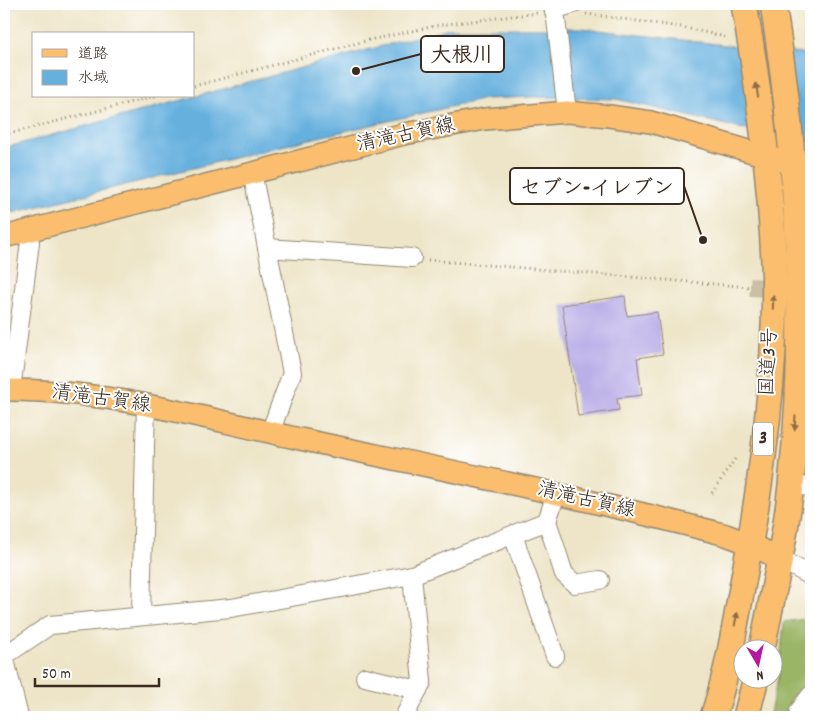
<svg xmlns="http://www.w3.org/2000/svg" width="815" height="721" viewBox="0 0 815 721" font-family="Dekko,'Klee One',sans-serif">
<rect width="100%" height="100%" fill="#fff"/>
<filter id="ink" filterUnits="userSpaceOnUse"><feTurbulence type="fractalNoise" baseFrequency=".02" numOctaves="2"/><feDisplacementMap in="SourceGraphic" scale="10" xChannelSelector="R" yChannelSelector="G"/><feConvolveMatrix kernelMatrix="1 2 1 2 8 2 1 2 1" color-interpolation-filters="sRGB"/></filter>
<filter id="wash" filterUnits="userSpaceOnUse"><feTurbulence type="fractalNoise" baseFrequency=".0096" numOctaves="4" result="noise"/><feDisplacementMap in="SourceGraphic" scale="20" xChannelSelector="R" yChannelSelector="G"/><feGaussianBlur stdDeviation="1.12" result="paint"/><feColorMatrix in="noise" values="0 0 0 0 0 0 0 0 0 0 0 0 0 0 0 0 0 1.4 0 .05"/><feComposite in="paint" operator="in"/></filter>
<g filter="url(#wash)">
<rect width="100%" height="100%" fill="#eee5c8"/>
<path fill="#9bb566" stroke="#6b7042" d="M811 618V676L792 697 784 717H769L779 672 784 622Z"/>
<path fill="#66b0de" stroke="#506d7e" d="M449 28H581L811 55V142L739 128 616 99 534 97 485 99 310 139 4 215V148Z"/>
<g id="blocks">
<path fill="#baafe7" d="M625 296 627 316 657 312 663 354 637 358 642 395 617 398 619 410 578 416 562 305Z"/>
</g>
</g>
<g filter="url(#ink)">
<use href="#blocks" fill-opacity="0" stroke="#948873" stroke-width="1"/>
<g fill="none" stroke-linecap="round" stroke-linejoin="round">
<path stroke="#cac0a6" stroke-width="18" stroke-dasharray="18 9" stroke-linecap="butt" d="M750 287 785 289"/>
<g stroke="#948873" stroke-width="20">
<g id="minor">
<path d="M552 4 556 19 567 112"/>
<path d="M554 10 573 4"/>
<path d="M252 172 292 373 270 433"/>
<path d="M267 248 412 258"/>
<path d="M11 390 30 242 27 231"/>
<path d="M791 485 811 487"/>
<path d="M547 521 564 574 575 584 600 580"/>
<path d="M513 535 555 656"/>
<path d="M780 559 811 576"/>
<path d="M141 616 146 405"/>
<path d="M365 677 418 690"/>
<path d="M19 717 4 656 50 625 231 608 412 575 547 521 556 494"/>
<path d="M404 717 422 682 412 575"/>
<path d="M807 717 799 711 811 695"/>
</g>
</g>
<g stroke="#948873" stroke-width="24">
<g id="major">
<path d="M4 237 404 134 485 119 567 112 609 116 651 122 793 164H811"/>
<path d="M4 390C106 389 206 419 305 440 446 470 587 498 726 535L750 544 780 559"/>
</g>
</g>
<g stroke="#948873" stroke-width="28">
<g id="highway">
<path d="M762 648C773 594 785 540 791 485 809 325 798 162 773 4"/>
<path d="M713 717C728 672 735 625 744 577 762 477 778 364 774 262 770 176 759 89 744 4"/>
<path d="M746 717 756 678"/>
</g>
</g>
<g stroke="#948873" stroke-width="3" stroke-dasharray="1 4" stroke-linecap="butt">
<path d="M586 14 681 27 726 37"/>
<path d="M194 86 365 41 440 25 537 13"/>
<path d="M4 135 155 96"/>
<path d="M428 260 750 287"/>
<path d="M712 493 737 456"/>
</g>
<use href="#minor" stroke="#fff" stroke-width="18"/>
<use href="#major" stroke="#fabe6e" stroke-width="21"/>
<use href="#highway" stroke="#fabe6e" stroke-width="25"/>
</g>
<defs><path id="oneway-solid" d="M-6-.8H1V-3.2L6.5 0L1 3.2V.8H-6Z" transform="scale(1.25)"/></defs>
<g fill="#916d42">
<use href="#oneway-solid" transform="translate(757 90) rotate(-98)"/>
<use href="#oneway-solid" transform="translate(773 302) rotate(-89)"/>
<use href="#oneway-solid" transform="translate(795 423) rotate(94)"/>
<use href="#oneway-solid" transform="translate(736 619) rotate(-79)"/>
</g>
</g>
<g text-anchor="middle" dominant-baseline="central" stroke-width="4" stroke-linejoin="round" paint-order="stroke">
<rect fill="#fff" stroke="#766a62" stroke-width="1" x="753" y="422.5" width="20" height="33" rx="4"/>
<g font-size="19" font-weight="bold" fill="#3b2a1e">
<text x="763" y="439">3</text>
</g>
<g font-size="20" fill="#3b2a1e" stroke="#fff">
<text transform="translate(406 136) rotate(-12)">清滝古賀線</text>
<text transform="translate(770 362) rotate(-87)">国道3号</text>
<text transform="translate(101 400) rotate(8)">清滝古賀線</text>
<text transform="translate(586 501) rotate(13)">清滝古賀線</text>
</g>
</g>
<path fill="none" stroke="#3b2a1e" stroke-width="2" d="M356 71L421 54M703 240L684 186"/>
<g fill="#3b2a1e" stroke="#fff" stroke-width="2">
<circle cx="356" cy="71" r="5"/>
<circle cx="703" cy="240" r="5"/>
</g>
<g fill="#fff" stroke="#3b2a1e" stroke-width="2">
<rect x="421" y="36" width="83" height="36" rx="5"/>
<rect x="510" y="168" width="174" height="36" rx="5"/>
</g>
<g font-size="21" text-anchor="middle" font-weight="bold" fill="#3b2a1e">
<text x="462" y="61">大根川</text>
<text x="597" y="194">セブン-イレブン</text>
</g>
<rect width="815" height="721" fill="none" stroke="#fff" stroke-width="20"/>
<rect x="32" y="32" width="162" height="65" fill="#ffffff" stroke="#b1aaa5"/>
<rect x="42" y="49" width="25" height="8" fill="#fabe6e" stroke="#b1aaa5"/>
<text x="78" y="58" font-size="15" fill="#3b2a1e">道路</text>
<rect x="42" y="70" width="25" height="15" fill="#66b0de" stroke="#b1aaa5"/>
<text x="78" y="82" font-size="15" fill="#3b2a1e">水域</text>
<g transform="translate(758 664) rotate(171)"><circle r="24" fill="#ffffff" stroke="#b1aaa5"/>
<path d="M0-4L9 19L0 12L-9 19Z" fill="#b5179e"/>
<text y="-8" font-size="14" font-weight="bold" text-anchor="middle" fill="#3b2a1e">N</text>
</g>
<path d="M35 678v8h124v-8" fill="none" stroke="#3b2a1e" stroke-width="2.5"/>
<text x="42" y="678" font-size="15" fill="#3b2a1e" stroke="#ffffff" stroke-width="4" paint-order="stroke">50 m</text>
</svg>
